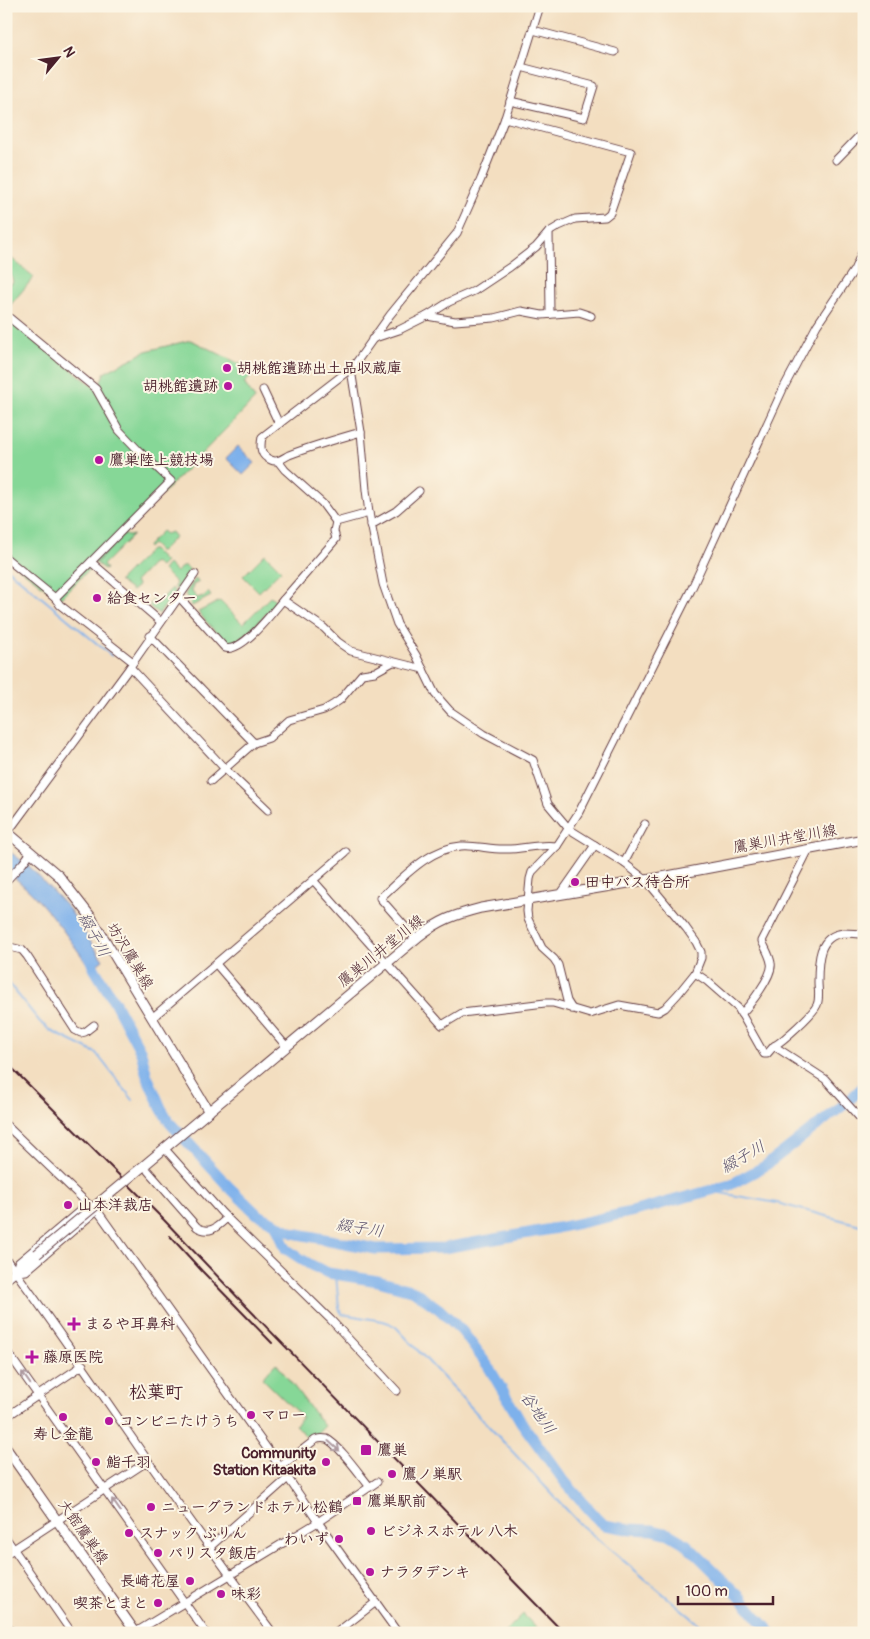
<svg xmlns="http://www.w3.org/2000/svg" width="870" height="1639" viewBox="0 0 870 1639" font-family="Pangolin,'Klee One',sans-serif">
<rect width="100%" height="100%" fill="#fcf5e5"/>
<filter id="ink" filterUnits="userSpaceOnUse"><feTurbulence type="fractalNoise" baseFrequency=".02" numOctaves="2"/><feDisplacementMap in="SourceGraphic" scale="10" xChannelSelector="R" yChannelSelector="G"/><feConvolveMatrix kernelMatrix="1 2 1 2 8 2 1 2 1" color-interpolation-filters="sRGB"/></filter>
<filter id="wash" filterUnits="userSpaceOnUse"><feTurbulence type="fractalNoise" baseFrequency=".0096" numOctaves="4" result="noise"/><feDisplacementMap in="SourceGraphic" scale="20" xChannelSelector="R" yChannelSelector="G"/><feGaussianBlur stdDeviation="1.12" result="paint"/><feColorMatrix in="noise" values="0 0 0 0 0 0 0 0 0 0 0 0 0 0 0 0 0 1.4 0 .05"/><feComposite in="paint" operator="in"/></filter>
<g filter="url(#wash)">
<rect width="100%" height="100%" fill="#f3dec0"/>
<g fill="#86d797" stroke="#687b61">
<path d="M6 254 34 277 7 309 6 286 13 282C11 272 6 265 6 254Z"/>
<path d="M6 318 98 390 104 373 146 351 191 340 256 372 244 383 255 399 60 599 6 558Z"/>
<path d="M162 531 166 534 171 532 175 537 160 552 152 544 148 548 147 546Z"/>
<path d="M124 534 128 536 133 535 103 565 106 569 105 570 96 563Z"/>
<path d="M150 550H153L165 562 160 567 154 562 135 582 138 586 132 591 119 581Z"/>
<path d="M265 554 281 570 259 592 243 576Z"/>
<path d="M168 564 176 572 184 565 190 570 177 590 174 587 176 583 163 570Z"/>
<path d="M195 579 199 582 193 585 192 592 197 598 203 596 204 597 208 592 211 596 192 606 185 594Z"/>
<path d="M172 588 175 592 159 614 150 607V604L153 600 157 604Z"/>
<path d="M271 596 276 601V603C265 614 241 645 227 645L198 612 220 601 243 624Z"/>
<path d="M276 1363 324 1426 310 1440 295 1425 302 1417 262 1378Z"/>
<path d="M523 1614 541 1633H504Z"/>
</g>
<g fill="#7eb1eb" stroke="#64688b">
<path d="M238 446 255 463 243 475 226 458Z"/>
<path d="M6 849 29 866 69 909 103 960 91 969C65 933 42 898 6 871Z"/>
</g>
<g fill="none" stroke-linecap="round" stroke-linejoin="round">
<g stroke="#7eb1eb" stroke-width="2">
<path d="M6 568 112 656"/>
<path d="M6 980 40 1022 51 1031 96 1053 133 1100"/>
<path d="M709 1191 777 1203 864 1226"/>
<path d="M336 1275 339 1308 342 1314 383 1321 389 1323 396 1327 582 1526 710 1633"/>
</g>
<g stroke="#7eb1eb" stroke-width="11">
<path d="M88 954 95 970 114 1001 141 1052 147 1076 161 1108 170 1123 229 1187 257 1214 293 1233 376 1249 444 1248 557 1228 635 1211 730 1185 765 1166 845 1104 864 1086"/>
<path d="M275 1223 286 1249 309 1264 328 1273 378 1281 414 1291 439 1309 462 1331 488 1366 521 1422 565 1482 596 1517 604 1525 628 1529 653 1530 669 1534 686 1544 742 1599 771 1633"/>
</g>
</g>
</g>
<g filter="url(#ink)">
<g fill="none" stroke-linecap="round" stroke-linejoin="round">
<g stroke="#633c41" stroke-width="9">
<g id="minor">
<path d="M533 30 615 52"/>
<path d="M510 101 584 118 594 86 521 67"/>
<path d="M836 160 864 131"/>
<path d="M549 232 550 314"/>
<path d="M6 315 96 389 119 430 138 450 171 481 55 598"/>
<path d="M427 316 455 321 494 318 521 311 542 315 579 312 591 316"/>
<path d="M372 339 399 330 427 316 449 302 474 291 510 267 536 247 549 232 559 226 575 219 605 217 610 213 631 152 505 118"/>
<path d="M263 390 279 424"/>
<path d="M361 432C337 439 312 446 289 455 283 458 278 463 271 460 260 456 260 447 262 437L353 367 390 315 457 233 481 179 505 118 540 6"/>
<path d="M278 461 285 470 322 503 336 522 369 513"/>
<path d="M371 525 396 511 419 491"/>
<path d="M6 558 55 598 60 605 133 662"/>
<path d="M91 562 161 622"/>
<path d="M179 597 225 648C242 653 272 613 283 600L324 628 338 642 351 651 423 669"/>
<path d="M283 600 336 539 334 531 336 522"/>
<path d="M150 636 254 743 211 781"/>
<path d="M130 667 225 769 268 810"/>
<path d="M254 743 269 738 289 720 324 710 334 704 340 700 362 674 375 672 393 662"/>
<path d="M8 832 130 667 195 574"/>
<path d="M624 863 645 824"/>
<path d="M313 880 442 1025 462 1013 545 1003H553L590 1014 619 1005 658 1012 665 1008 678 994 695 973 701 958V952L696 942 686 928 646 880 624 863 569 829 548 804 533 760 484 734 450 711 435 694 416 655 397 624 383 584 369 513 366 490 361 432 352 376 353 367"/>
<path d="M6 881 23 863 31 852"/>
<path d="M560 895 595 845"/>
<path d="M416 939 380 898C404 877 428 849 461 846 475 845 489 849 503 849 521 850 539 843 557 846"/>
<path d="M6 946 22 950 27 956 75 1030 81 1033 85 1032 94 1025"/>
<path d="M216 964 286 1046"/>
<path d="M695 973 707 981 738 1008 764 1054H767L774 1046 825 1079 859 1117 864 1113"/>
<path d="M572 1009 567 1001 558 965 554 959 542 948 528 919 527 911 530 879 532 872 557 846 579 812 691 590 783 389 817 325 854 270 864 248"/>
<path d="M741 1014C749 1006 774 975 771 963 770 956 765 948 762 941L809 849"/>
<path d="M152 1018 346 852"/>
<path d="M774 1046C783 1041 813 1014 817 1005 820 998 818 989 818 982 818 962 818 935 844 933 851 933 857 934 864 934"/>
<path d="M6 1125 88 1204 97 1210 288 1478 318 1522 398 1633"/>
<path d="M165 1149 222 1213 331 1320 397 1391"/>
<path d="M148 1171 197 1227C210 1235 217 1227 227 1218"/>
<path d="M6 1259C55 1325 101 1393 148 1461 189 1519 230 1576 273 1633"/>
<path d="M16 1271 18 1263 88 1204"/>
<path d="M16 1272 26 1271 97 1210"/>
<path d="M6 1350 206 1633"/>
<path d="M6 1417 83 1365"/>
<path d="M280 1467 315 1440C319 1438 322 1438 327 1439 340 1446 360 1475 370 1487"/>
<path d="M6 1538 72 1633"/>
<path d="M210 1547 288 1478"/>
<path d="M6 1554 148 1461"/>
<path d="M6 1624 12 1633"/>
<path d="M134 1633 318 1522 377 1482"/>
<path d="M336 1633 376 1602"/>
</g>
</g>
<g stroke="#633c41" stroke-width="11">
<g id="major">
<path d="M6 831 59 876 91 917 209 1112"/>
<path d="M141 1168 418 937C440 920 454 915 481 908L646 880 864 839"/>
<path d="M6 1279 37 1254"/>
<path d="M6 1448 136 1633"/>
</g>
</g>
<use href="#minor" stroke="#fff" stroke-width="7"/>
<use href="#major" stroke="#fff" stroke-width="9"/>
<g stroke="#4a1f2b" stroke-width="2">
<path d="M6 1062 164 1220 244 1304 564 1633"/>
<path d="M170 1236 202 1271 272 1343"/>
</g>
<g stroke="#633c41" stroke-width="11" stroke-linecap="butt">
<path id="major-bridge" d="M37 1254 141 1168"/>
</g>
<use href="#major-bridge" stroke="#fff" stroke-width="9"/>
</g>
<defs><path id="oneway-shaft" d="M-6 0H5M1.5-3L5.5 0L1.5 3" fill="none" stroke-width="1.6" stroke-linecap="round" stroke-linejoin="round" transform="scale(1.25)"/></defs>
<g stroke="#ae9aa0">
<use href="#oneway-shaft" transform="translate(26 1378) rotate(-125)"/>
<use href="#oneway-shaft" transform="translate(334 1446) rotate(42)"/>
<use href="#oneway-shaft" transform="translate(116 1505) rotate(-125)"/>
</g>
</g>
<g fill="#b5179e" stroke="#fcf5e5" stroke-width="2">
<circle cx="227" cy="368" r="5"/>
<circle cx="228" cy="386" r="5"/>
<circle cx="99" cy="460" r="5"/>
<circle cx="97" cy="598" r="5"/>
<circle cx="575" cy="882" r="5"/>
<circle cx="68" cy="1205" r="5"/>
<path d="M71.5 1316.5h5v5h5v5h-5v5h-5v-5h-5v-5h5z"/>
<path d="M29.5 1349.5h5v5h5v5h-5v5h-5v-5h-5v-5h5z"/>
<circle cx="251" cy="1415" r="5"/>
<circle cx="63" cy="1417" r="5"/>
<circle cx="109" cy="1421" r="5"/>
<rect x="360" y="1444" width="12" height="12" rx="2.5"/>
<circle cx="96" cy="1462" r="5"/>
<circle cx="326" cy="1462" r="5"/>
<circle cx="392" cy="1474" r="5"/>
<rect x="352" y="1496" width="10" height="10" rx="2.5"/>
<circle cx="151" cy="1507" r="5"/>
<circle cx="371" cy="1531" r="5"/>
<circle cx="129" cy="1533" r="5"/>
<circle cx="339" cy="1539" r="5"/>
<circle cx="158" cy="1553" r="5"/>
<circle cx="370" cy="1572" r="5"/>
<circle cx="190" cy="1581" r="5"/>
<circle cx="221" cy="1594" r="5"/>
<circle cx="158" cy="1603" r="5"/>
</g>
<g text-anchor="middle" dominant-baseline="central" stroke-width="4" stroke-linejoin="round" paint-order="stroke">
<g font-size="15" font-weight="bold" fill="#4a1f2b" stroke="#fcf5e5" text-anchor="start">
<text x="237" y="368">胡桃館遺跡出土品収蔵庫</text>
<text x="218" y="386" text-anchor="end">胡桃館遺跡</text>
<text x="109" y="460">鷹巣陸上競技場</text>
<text x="107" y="598">給食センター</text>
<text x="585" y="882">田中バス待合所</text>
<text x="78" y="1205">山本洋裁店</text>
<text x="85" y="1324">まるや耳鼻科</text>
<text x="43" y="1357">藤原医院</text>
<text x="261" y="1415">マロー</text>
<text x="119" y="1421">コンビニたけうち</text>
<text x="63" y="1434" text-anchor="middle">寿し金龍</text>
<text x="377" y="1450">鷹巣</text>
<text x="316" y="1453" text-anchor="end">Community<tspan x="316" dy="17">Station Kitaakita</tspan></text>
<text x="106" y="1462">鮨千羽</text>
<text x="402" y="1474">鷹ノ巣駅</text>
<text x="367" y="1501">鷹巣駅前</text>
<text x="161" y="1507">ニューグランドホテル 松鶴</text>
<text x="381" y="1531">ビジネスホテル 八木</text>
<text x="139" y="1533">スナック ぷりん</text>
<text x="329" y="1539" text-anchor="end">わいず</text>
<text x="168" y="1553">パリスタ飯店</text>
<text x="380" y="1572">ナラタデンキ</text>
<text x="180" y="1581" text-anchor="end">長崎花屋</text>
<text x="231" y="1594">味彩</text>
<text x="148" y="1603" text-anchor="end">喫茶とまと</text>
</g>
<g font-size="15" fill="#4a1f2b" stroke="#fcf5e5">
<text transform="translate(785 839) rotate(-10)">鷹巣川井堂川線</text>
<text transform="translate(381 951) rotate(-39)">鷹巣川井堂川線</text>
<text transform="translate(130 956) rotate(59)">坊沢鷹巣線</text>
<text transform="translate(83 1532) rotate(55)">大館鷹巣線</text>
</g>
<g font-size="16" font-style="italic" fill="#5c526e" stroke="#fcf5e5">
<text transform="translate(94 935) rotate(61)">綴子川</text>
<text transform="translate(743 1157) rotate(-30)">綴子川</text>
<text transform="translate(360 1228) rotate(9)">綴子川</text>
<text transform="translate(538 1413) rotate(55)">谷地川</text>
</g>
<g font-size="18" font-weight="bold" fill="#4a1f2b" stroke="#fcf5e5">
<text x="156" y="1392">松葉町</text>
</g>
</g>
<rect width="870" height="1639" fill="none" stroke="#fcf5e5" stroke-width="25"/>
<g transform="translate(58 58) rotate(61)" stroke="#fcf5e5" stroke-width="4" paint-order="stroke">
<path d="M0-4L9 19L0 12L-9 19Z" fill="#4a1f2b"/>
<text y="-8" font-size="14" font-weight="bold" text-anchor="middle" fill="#4a1f2b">N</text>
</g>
<path d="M678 1596v8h95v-8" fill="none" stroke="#4a1f2b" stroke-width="2.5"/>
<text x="685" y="1596" font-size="15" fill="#4a1f2b" stroke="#fcf5e5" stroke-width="4" paint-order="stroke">100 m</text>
</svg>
